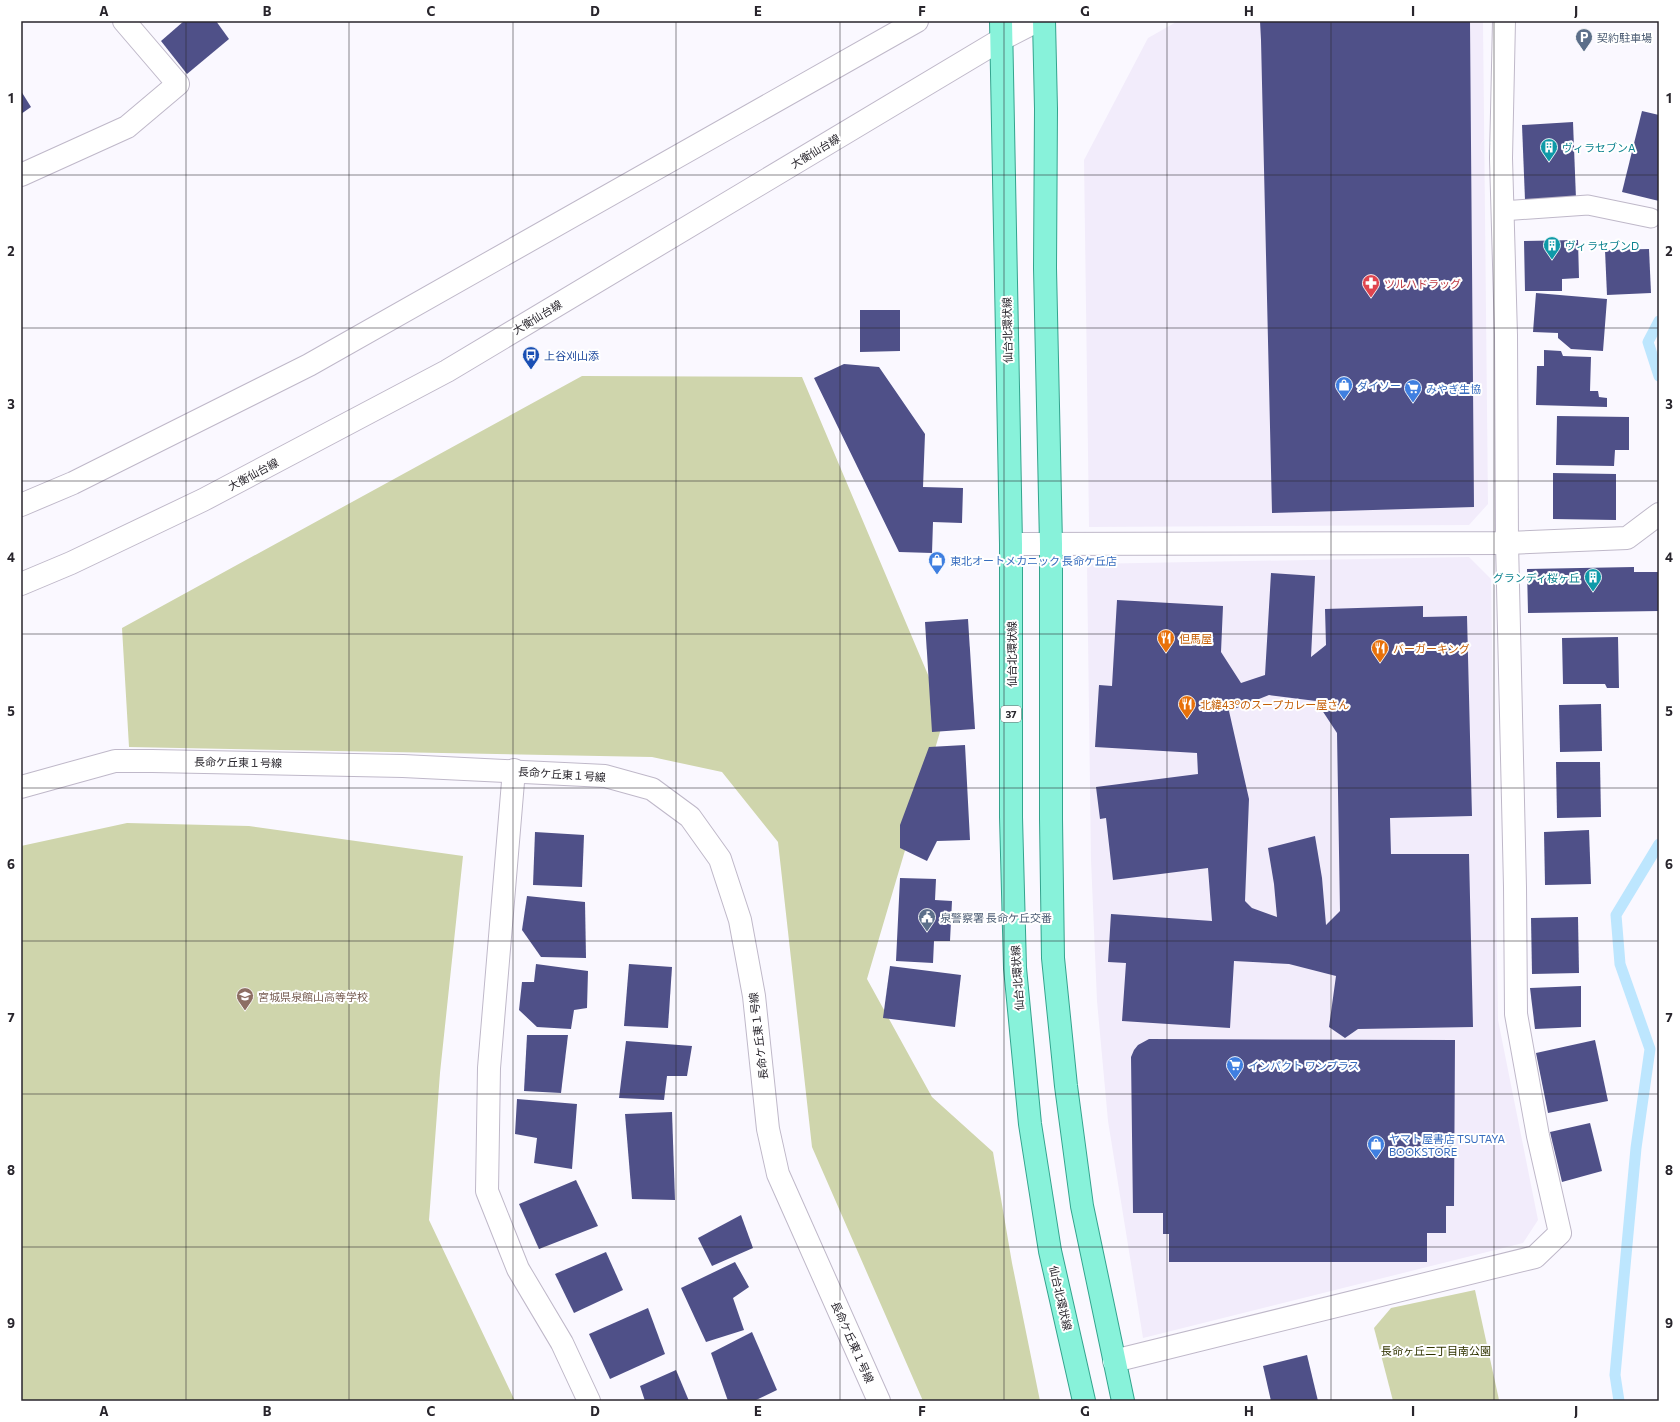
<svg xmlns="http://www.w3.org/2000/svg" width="1680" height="1422" viewBox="0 0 1680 1422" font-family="Commissioner,'Noto Sans JP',sans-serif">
<rect width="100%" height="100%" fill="#faf8ff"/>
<g fill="#f2ecfb">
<path d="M1178 21H1483L1488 504 1469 525 1089 527 1084 160 1148 38Z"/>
<path d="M1469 557 1491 579 1498 1020 1538 1220 1523 1243 1143 1338 1108 1121 1097 1001 1091 860 1087 564Z"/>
</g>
<g fill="#cfd5ac">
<path d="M582 376 802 377 945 715 867 979 932 1097 993 1152 1012 1263 1040 1401H923L812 1147 778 842 722 772 652 757 129 747 122 628Z"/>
<path d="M127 823 249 826 463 856 440 1073 429 1220 515 1401H21V846Z"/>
<path d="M1475 1290 1499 1400 1494 1401H1393L1374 1328 1391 1308Z"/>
</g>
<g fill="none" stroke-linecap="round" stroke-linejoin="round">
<g stroke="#bde6fe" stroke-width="11">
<path d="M1659 321 1648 342 1659 376"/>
<path d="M1619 1401 1615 1375 1624 1277 1636 1148 1650 1049 1620 964 1616 915 1659 844"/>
</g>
</g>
<g fill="#4f5088" fill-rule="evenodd">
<path d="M184 21H216L229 39 187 74 161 41Z"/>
<path d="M1260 21H1470L1474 507 1272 513 1261 40Z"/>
<path d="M21 91 31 107 21 114Z"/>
<path d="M1642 111 1659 115V201L1622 192Z"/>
<path d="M1573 122 1576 199 1525 200 1522 125Z"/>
<path d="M1578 240 1579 278 1562 279V291H1525L1524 241Z"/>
<path d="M1649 249 1651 293 1607 295 1605 250Z"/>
<path d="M1536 293 1607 299 1603 351 1571 349 1558 338V333L1533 332Z"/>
<path d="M860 310H900V351L860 352Z"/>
<path d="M1544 350 1561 351 1563 356 1591 357 1590 391H1598L1599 397 1607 398V407L1536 405 1537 366H1544Z"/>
<path d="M844 364 879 367 925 434 923 487 963 488 962 523 933 522 932 553 899 552 814 378Z"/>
<path d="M1557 416 1629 417V450H1615L1614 466 1556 465Z"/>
<path d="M1553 473 1616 474V520L1553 519Z"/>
<path d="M1634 567V572H1659V611L1528 613 1527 569Z"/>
<path d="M1271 573 1315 576 1311 657 1326 645 1325 609 1423 606V617L1467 616 1472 816 1390 818 1391 854H1469L1473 1027 1358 1029 1345 1038 1329 1027 1336 976 1289 964 1234 961 1230 1028 1122 1021 1126 963 1108 962 1111 914 1212 921 1208 868 1113 880 1106 818 1100 819 1096 787 1198 774 1197 753 1095 747 1099 685 1112 686 1117 600 1223 606 1221 652 1241 683 1265 675ZM1269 695 1316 701 1337 733 1340 911 1326 925 1322 878 1315 836 1268 848 1274 884 1277 917 1252 908 1245 901 1249 799 1229 711Z"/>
<path d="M968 619 975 729 932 732 925 622Z"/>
<path d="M1618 637 1619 688H1607L1605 684H1563L1562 638Z"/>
<path d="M1601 704 1602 751 1560 752 1559 705Z"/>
<path d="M965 745 970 840 937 841 927 861 900 848V825L929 747Z"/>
<path d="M1556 762H1600L1601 817 1557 818Z"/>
<path d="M1589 830 1591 884 1545 885 1544 832Z"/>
<path d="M535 832 584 835 582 887 533 885Z"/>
<path d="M900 878 936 879 935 900 952 901 950 941H934L933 963 896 961Z"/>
<path d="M527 896 585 902 586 958 541 957 522 930Z"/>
<path d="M1578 917 1579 973 1532 974 1531 918Z"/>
<path d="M536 964 588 971 587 1008 574 1010 571 1029 537 1027 519 1010 522 982H534Z"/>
<path d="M629 964 672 967 668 1028 624 1026Z"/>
<path d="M890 966 961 975 955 1027 883 1018Z"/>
<path d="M1581 986V1027L1535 1029 1530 988Z"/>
<path d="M527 1035H568L561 1093 524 1091Z"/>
<path d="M1149 1039 1455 1040 1454 1206H1446V1233H1427V1262H1169V1234H1163V1213H1133L1131 1057 1134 1050 1138 1045Z"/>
<path d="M1595 1040 1608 1101 1548 1113 1536 1053Z"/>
<path d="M626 1041 692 1046 687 1076H667L664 1100 619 1098Z"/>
<path d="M517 1099 577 1104 572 1169 534 1163 537 1138 515 1134Z"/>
<path d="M672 1112 675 1200 632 1199 625 1114Z"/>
<path d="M1590 1123 1602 1171 1562 1182 1550 1132Z"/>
<path d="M576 1180 598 1226 539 1249 519 1204Z"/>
<path d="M741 1215 753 1248 712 1266 698 1238Z"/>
<path d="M606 1252 623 1290 574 1313 555 1274Z"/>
<path d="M735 1262 749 1287 733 1298 744 1330 706 1342 681 1288Z"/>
<path d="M648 1308 665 1354 610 1379 589 1334Z"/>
<path d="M752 1332 777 1390 754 1401H728L711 1353Z"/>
<path d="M1307 1355 1318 1401H1271L1263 1366Z"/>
<path d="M676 1370 689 1401H645L640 1386Z"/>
</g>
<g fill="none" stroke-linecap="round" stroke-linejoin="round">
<g stroke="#bfb8c9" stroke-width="21">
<path id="lane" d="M1502 211 1588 205 1651 218"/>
</g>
<g stroke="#bfb8c9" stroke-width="24">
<g id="street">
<path d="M21 175 127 127 178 84 124 21"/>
<path d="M1011 544 1507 543 1627 538 1659 514"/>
<path d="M514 770 489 1068 487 1191 518 1269 562 1343 589 1401"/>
<path d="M1114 1361 1535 1257 1560 1233 1538 1136 1516 1014 1515 887 1507 543 1506 335 1501 158 1504 21"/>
</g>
</g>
<g stroke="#bfb8c9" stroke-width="24">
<g id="secondary">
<path d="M21 505 73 483 309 365 917 21"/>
<path d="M21 584 71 563 203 500 447 371 1002 39 1037 21"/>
<path d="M21 787 115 761H152L403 766 605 776 652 789 690 817 720 859 740 920 754 996 768 1129 778 1174 879 1401"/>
</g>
</g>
<g stroke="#33a48e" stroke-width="24">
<g id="primary">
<path d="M1001 21 1011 544V817L1015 968 1030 1124 1050 1251 1084 1401"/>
<path d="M1044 21 1046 109 1045 268 1051 544V819L1053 958 1066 1086 1082 1206 1123 1401"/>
</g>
</g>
<use href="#lane" stroke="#fff" stroke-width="19"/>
<use href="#street" stroke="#fff" stroke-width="22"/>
<use href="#secondary" stroke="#fff" stroke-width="22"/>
<use href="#primary" stroke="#88f2da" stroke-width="22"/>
</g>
<path fill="none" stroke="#28252c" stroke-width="1" stroke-opacity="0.55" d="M186 21V1401M349 21V1401M513 21V1401M676 21V1401M840 21V1401M1004 21V1401M1167 21V1401M1331 21V1401M1494 21V1401M21 175H1659M21 328H1659M21 481H1659M21 634H1659M21 788H1659M21 941H1659M21 1094H1659M21 1247H1659"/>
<defs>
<g id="parking-pin" transform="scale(0.9)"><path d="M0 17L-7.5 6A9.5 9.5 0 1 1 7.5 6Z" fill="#5c6f8a" stroke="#fff"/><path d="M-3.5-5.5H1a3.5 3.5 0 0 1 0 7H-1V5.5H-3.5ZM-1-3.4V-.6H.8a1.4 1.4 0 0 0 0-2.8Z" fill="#fff"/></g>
<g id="building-pin" transform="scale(0.9)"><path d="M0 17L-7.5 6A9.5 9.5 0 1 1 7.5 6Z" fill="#0f9aa8" stroke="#fff"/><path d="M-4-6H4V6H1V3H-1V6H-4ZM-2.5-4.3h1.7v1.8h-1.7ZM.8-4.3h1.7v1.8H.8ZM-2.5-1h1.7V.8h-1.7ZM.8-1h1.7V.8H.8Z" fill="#fff"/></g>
<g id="pharmacy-pin" transform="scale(0.9)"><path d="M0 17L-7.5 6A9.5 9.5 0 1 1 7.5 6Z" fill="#e0444e" stroke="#fff"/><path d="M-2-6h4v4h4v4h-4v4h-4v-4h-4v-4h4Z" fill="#fff"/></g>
<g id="bus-pin" transform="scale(0.9)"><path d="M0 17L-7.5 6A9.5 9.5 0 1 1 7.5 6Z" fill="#1a4fb4" stroke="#fff"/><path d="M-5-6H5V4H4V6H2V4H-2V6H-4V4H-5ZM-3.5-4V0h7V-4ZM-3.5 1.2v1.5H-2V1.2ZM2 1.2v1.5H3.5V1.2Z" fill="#fff"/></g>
<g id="shop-pin" transform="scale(0.9)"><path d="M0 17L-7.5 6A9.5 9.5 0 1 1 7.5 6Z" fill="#3f7fe0" stroke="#fff"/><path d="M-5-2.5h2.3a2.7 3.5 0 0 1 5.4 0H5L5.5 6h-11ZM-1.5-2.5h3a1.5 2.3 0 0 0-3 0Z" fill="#fff"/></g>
<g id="supermarket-pin" transform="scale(0.9)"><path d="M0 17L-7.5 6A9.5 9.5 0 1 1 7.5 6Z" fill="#3f7fe0" stroke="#fff"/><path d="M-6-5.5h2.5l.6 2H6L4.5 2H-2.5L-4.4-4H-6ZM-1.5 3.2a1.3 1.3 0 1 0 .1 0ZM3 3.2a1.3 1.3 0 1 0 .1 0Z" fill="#fff"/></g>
<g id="restaurant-pin" transform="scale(0.9)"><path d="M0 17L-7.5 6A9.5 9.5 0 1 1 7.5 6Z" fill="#e8710a" stroke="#fff"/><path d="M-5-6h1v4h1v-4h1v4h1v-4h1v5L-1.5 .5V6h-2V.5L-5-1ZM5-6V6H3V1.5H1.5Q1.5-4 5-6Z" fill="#fff"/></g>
<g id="civic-pin" transform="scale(0.9)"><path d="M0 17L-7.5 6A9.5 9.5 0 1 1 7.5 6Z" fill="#5c6f8a" stroke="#fff"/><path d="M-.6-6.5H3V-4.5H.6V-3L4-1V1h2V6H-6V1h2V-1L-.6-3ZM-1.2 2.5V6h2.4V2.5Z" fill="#fff"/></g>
<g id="school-pin" transform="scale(0.9)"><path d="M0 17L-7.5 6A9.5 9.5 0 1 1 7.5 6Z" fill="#8d6e63" stroke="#fff"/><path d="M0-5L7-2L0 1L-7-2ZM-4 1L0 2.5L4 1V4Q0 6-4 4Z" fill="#fff"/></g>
</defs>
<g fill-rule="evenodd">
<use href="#parking-pin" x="1584" y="37"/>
<use href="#building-pin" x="1549" y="147"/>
<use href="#building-pin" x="1552" y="245"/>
<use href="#pharmacy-pin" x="1371" y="283"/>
<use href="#bus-pin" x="531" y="355"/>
<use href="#shop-pin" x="1344" y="385"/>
<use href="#supermarket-pin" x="1413" y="388"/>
<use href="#shop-pin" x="937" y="560"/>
<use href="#building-pin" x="1593" y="577"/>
<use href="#restaurant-pin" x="1166" y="638"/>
<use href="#restaurant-pin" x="1380" y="648"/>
<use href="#restaurant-pin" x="1187" y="704"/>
<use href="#civic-pin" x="927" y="917"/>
<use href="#school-pin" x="245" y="996"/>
<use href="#supermarket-pin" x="1235" y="1065"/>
<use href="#shop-pin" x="1376" y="1144"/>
</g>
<g text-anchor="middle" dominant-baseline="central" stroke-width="4" stroke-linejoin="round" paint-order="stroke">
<rect fill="#fff" stroke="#68666b" stroke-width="1" x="1001" y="706" width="20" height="16" rx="3"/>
<g font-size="10" font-weight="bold" fill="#28252c">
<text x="1011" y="714">37</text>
</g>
<g font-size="11" fill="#4e5e75" stroke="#fff" text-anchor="start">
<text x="1597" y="37">契約駐車場</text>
<text x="940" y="917">泉警察署 長命ケ丘交番</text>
</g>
<g font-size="11" fill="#0d838f" stroke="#fff" text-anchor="start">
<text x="1562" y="147">ヴィラセブンA</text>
<text x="1565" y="245">ヴィラセブンD</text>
<text x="1580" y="577" text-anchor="end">グランディ桜ヶ丘</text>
</g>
<g font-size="11" fill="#28252c" stroke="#fff">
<text transform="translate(815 151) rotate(-31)">大衡仙台線</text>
<text transform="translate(537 317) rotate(-31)">大衡仙台線</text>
<text transform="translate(1007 330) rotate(-91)">仙台北環状線</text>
<text transform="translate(253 474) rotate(-28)">大衡仙台線</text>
<text transform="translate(1011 654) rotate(-90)">仙台北環状線</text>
<text transform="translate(238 762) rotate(1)">長命ケ丘東１号線</text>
<text transform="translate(562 774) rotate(4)">長命ケ丘東１号線</text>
<text transform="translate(1017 978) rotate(-94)">仙台北環状線</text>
<text transform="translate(758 1036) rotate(-97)">長命ケ丘東１号線</text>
<text transform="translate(1061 1298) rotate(77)">仙台北環状線</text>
<text transform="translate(853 1342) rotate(66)">長命ケ丘東１号線</text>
</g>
<g font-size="11" fill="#be3a42" stroke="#fff" text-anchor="start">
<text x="1384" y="283">ツルハドラッグ</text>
</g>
<g font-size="11" fill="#164399" stroke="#fff" text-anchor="start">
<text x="544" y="355">上谷刈山添</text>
</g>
<g font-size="11" fill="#366cbe" stroke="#fff" text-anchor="start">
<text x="1357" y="385">ダイソー</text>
<text x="1426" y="388">みやぎ生協</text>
<text x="950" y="560">東北オートメカニック 長命ケ丘店</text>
<text x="1248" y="1065">インパクト ワンプラス</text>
<text x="1389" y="1138">ヤマト屋書店 TSUTAYA<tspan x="1389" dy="13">BOOKSTORE</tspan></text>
</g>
<g font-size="11" fill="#c56008" stroke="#fff" text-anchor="start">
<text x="1179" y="638">但馬屋</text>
<text x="1393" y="648">バーガーキング</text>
<text x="1200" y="704">北緯43°のスープカレー屋さん</text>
</g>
<g font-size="11" fill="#785e54" stroke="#fff" text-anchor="start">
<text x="258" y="996">宮城県泉館山高等学校</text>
</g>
<g font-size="11" fill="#313400" stroke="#fff">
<text x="1436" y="1350">長命ヶ丘二丁目南公園</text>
</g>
</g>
<rect width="1680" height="1422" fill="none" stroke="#ffffff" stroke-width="44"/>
<rect x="22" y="22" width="1636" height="1378" fill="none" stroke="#28252c" stroke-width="1.5"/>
<g font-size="13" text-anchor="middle" font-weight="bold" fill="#28252c">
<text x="104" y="16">A</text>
<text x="267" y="16">B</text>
<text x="431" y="16">C</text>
<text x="595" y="16">D</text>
<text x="758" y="16">E</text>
<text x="922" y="16">F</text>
<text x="1085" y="16">G</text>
<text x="1249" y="16">H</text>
<text x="1413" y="16">I</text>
<text x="1576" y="16">J</text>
<text x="11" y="103">1</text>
<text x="1669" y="103">1</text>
<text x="11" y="256">2</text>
<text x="1669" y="256">2</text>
<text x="11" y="409">3</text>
<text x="1669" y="409">3</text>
<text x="11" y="562">4</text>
<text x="1669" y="562">4</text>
<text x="11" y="716">5</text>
<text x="1669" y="716">5</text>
<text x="11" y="869">6</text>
<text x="1669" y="869">6</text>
<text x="11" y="1022">7</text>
<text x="1669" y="1022">7</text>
<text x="11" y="1175">8</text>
<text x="1669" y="1175">8</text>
<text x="11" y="1328">9</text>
<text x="1669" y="1328">9</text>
<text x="104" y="1416">A</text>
<text x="267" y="1416">B</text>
<text x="431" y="1416">C</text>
<text x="595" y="1416">D</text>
<text x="758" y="1416">E</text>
<text x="922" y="1416">F</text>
<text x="1085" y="1416">G</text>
<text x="1249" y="1416">H</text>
<text x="1413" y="1416">I</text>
<text x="1576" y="1416">J</text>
</g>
</svg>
